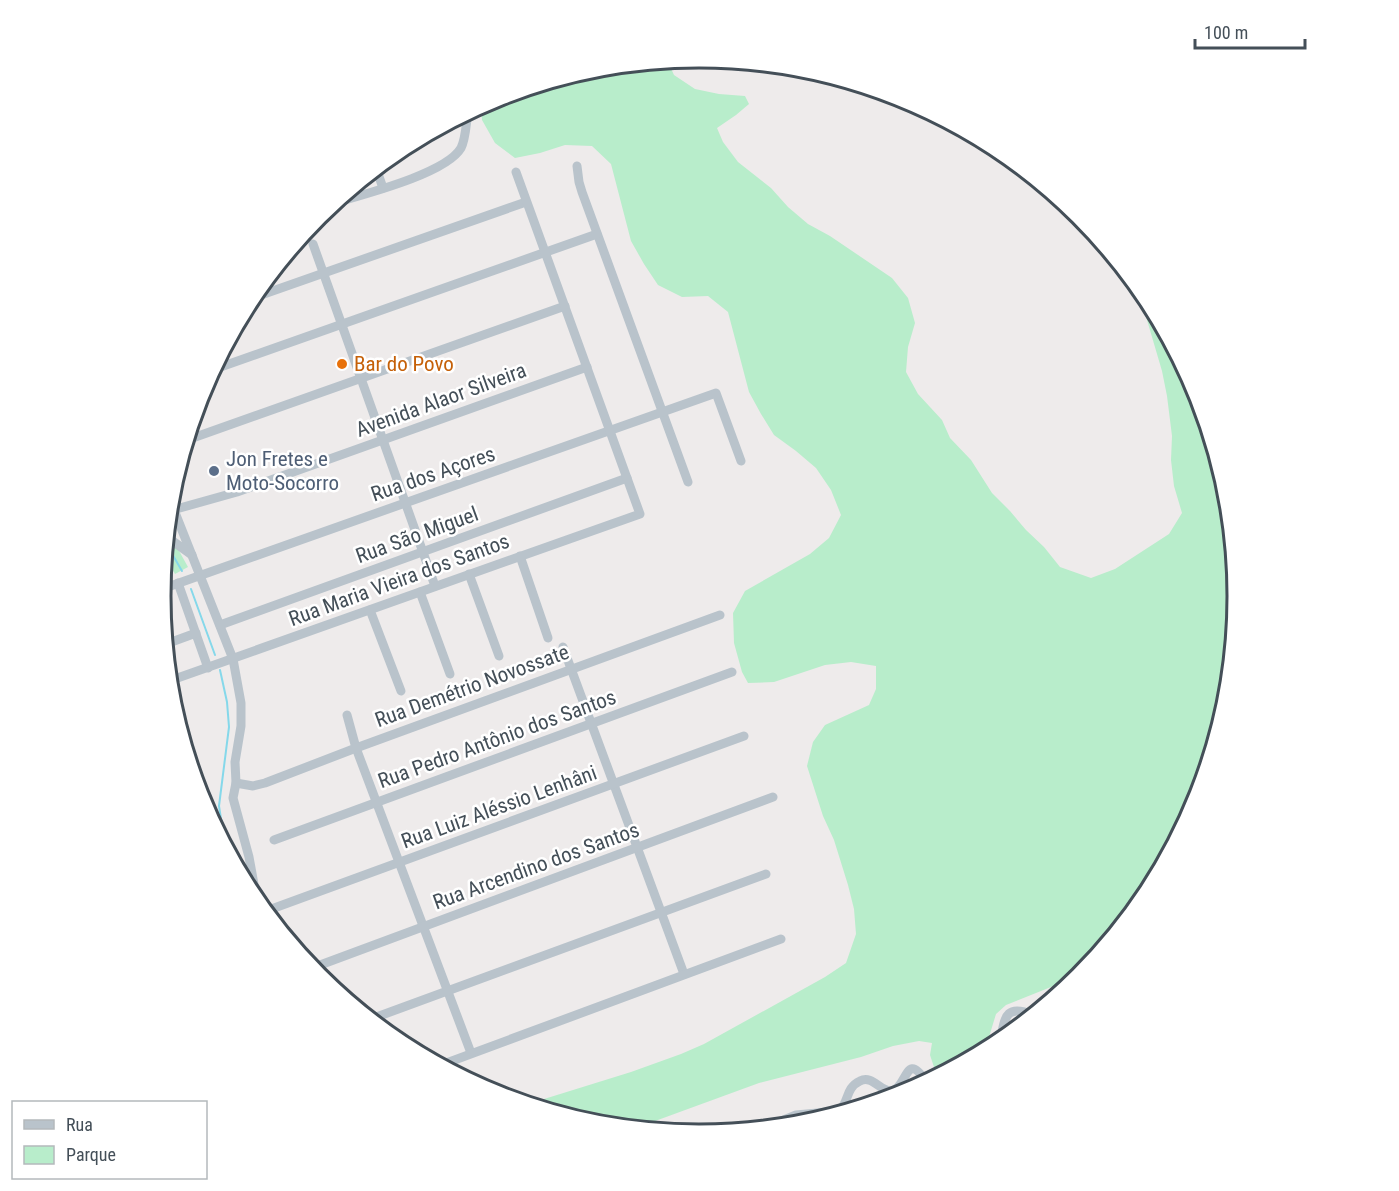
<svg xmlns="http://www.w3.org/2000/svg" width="1399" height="1191" viewBox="0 0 1399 1191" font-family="'Roboto Condensed',sans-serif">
<rect width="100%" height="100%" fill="#eeebeb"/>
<g fill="#b8edcb">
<path d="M667 60 674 75 695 89 719 94 745 96 749 104 736 115 717 128 723 142 738 162 771 188 788 207 808 224 830 236 892 278 908 298 915 323 908 347 906 372 918 394 942 420 950 438 971 460 992 493 1010 511 1026 530 1044 547 1060 567 1091 578 1115 569 1169 534 1182 513 1174 486 1171 460 1172 436 1167 396 1162 371 1142 303 1139 287 1147 297 1197 390 1211 435 1215 490 1220 514 1231 529 1238 596 1228 701 1197 802 1147 895 1081 975 1006 1005 996 1014 989 1037 980 1048 947 1068 934 1067 930 1055 932 1043 919 1041 893 1046 861 1057 759 1083 636 1128 594 1124 528 1104 631 1072 681 1054 704 1044 825 977 846 963 856 934 854 909 848 885 834 840 823 816 807 766 813 742 825 725 869 705 876 689V666L851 662 825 665 774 682 748 683 742 672 734 643 733 613 745 591 810 554 829 538 841 515 831 490 816 468 796 451 774 435 761 414 749 392 728 312 708 296 682 297 658 285 644 264 631 241 611 164 592 146 565 145 540 153 515 158 495 143 482 120 481 105 494 98 544 83H570L593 73 600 67Z"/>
<path d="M166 543 178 549 188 567 175 574 165 557Z"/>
</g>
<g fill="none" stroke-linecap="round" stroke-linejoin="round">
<g stroke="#85d8ea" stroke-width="2">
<path d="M166 548 171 552 182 571"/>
<path d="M191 589 215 655"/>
<path d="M220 670 227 702 229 727 219 806 221 819 234 862"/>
</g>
<g stroke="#b9c3cb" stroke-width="9">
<path d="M577 166 579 182 582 192 688 482"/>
<path d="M376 168 383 188"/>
<path d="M331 204C361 195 446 174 461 148 466 138 466 123 468 112"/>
<path d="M313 244 435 586"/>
<path d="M250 299 526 202"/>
<path d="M212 370 597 234"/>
<path d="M187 440 565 306"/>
<path d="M174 510 233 659 241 703V726L235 762 236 783 233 798 249 857 257 901"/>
<path d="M169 511 237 492 587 367"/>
<path d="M167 537 192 555"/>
<path d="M520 556 548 638"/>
<path d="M469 574 499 656"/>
<path d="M178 583 208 668"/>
<path d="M162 589 716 393 741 461"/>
<path d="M420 592 450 674"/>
<path d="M370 610 401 691"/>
<path d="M220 625 627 478"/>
<path d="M166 644 196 633"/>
<path d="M563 647 684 974"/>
<path d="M169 681 640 514 516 172"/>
<path d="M347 715 356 748 471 1053"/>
<path d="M236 783 253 786 265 783 356 748 720 615"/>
<path d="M274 840 732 672"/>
<path d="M266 911 744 736"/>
<path d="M312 968 773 797"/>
<path d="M371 1019 766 874"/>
<path d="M1000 1042C1005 1019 1004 1003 1033 1015"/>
<path d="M441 1065 781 939"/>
<path d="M764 1128 796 1115 839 1111C849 1103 845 1088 860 1081 872 1075 879 1090 890 1091 907 1092 905 1047 926 1082"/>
</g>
</g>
<circle fill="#e8710a" stroke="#fff" stroke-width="2" cx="342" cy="364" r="6"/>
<circle fill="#5c6f8a" stroke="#fff" stroke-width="2" cx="214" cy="471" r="6"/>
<g text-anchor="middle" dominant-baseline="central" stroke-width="5" stroke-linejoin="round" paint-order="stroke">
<g font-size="21" fill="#c56008" stroke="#fff" text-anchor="start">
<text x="354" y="364">Bar do Povo</text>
</g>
<g font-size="21" fill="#444f58" stroke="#fff">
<text transform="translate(441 400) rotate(-20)">Avenida Alaor Silveira</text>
<text transform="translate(433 474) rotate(-19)">Rua dos Açores</text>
<text transform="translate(417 535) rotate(-20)">Rua São Miguel</text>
<text transform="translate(399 580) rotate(-20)">Rua Maria Vieira dos Santos</text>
<text transform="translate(472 686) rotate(-20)">Rua Demétrio Novossate</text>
<text transform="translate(497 739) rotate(-20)">Rua Pedro Antônio dos Santos</text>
<text transform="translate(499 807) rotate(-20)">Rua Luiz Aléssio Lenhâni</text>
<text transform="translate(536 866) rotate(-20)">Rua Arcendino dos Santos</text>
</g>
<g font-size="21" fill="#4e5e75" stroke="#fff" text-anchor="start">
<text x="226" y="459">Jon Fretes e<tspan x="226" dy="24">Moto-Socorro</tspan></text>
</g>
</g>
<path d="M0 0H1399V1191H0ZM171 596a528 528 0 1 1 1056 0a528 528 0 1 1-1056 0Z" fill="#fff" fill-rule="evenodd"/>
<path fill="none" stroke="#444f58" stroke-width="3" d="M171 596a528 528 0 1 1 1056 0a528 528 0 1 1-1056 0Z"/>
<rect x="12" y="1101" width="195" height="78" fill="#ffffff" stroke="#b4b9bc" stroke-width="1.5"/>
<rect x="24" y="1120" width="30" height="9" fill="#b9c3cb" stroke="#b4b9bc" stroke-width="1.5"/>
<text x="66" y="1131" font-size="18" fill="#444f58">Rua</text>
<rect x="24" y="1146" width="30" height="18" fill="#b8edcb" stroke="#b4b9bc" stroke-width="1.5"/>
<text x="66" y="1161" font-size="18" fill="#444f58">Parque</text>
<path d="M1195 39v9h110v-9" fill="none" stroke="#444f58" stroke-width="3"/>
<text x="1204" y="39" font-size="18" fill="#444f58" stroke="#ffffff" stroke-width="4.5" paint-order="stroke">100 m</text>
</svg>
